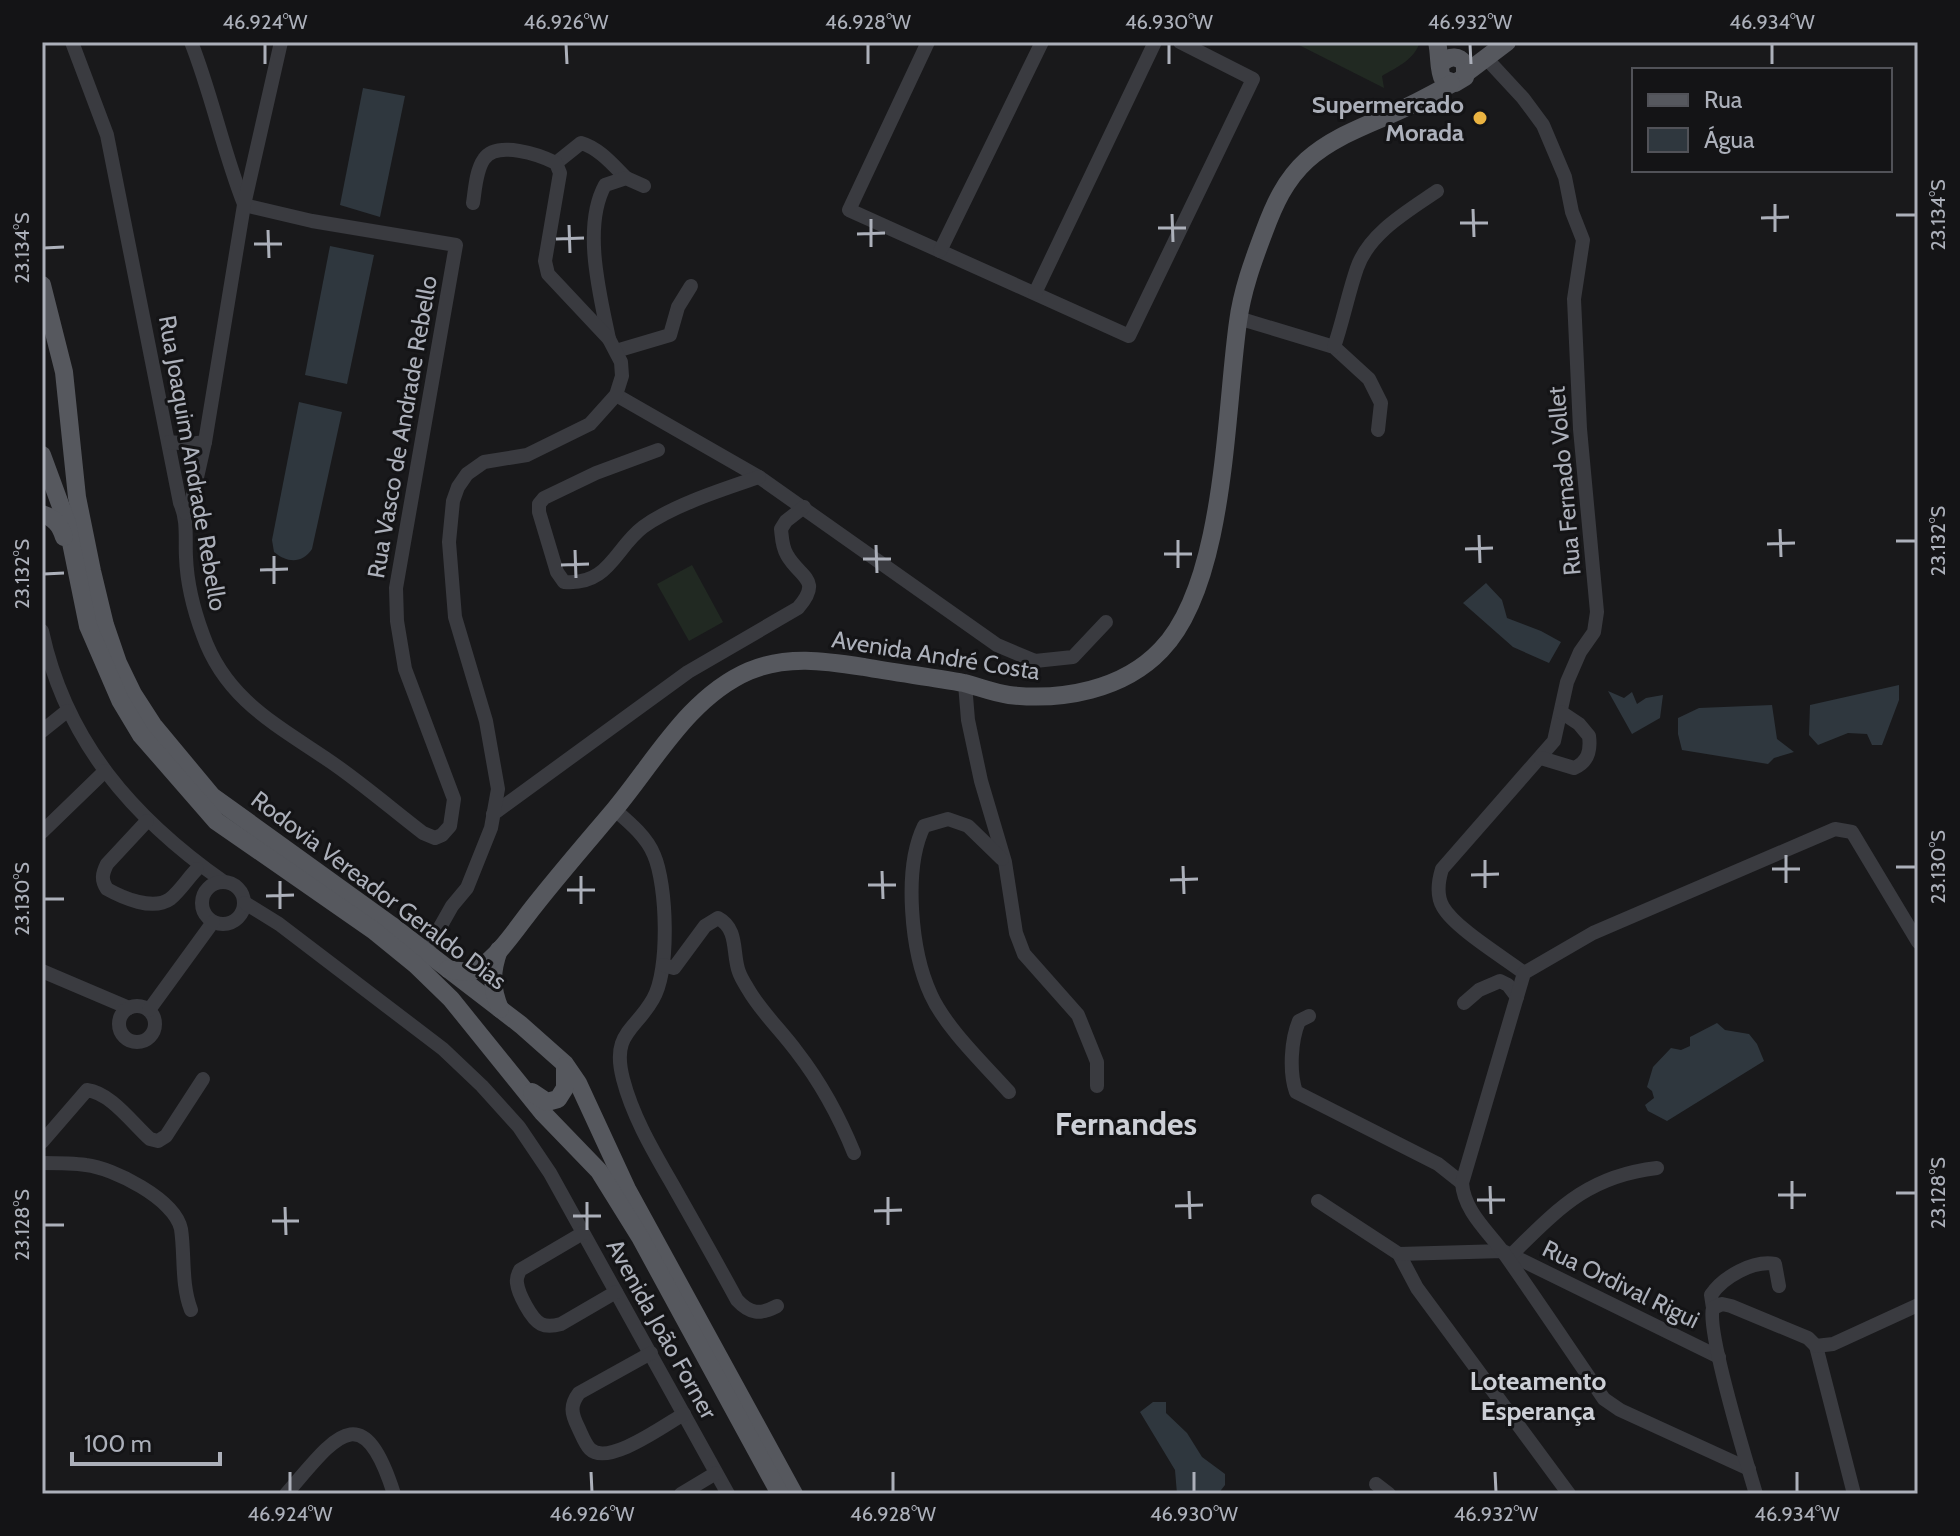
<svg xmlns="http://www.w3.org/2000/svg" width="1960" height="1536" viewBox="0 0 1960 1536" font-family="Cabin,sans-serif">
<rect width="100%" height="100%" fill="#19191b"/>
<g fill="#212922">
<path d="M1293 42H1420C1414 60 1397 67 1382 76L1384 88Z"/>
<path d="M692 565 723 622 689 641 657 584Z"/>
</g>
<g fill="#2f373e">
<path d="M363 88 405 96 380 217 340 205Z"/>
<path d="M330 246 374 255 347 384 305 375Z"/>
<path d="M299 402 342 412 312 549C302 564 287 563 274 552L272 540Z"/>
<path d="M1486 583 1502 600 1507 618 1541 631 1561 642 1549 663 1513 647 1463 603Z"/>
<path d="M1899 685V700L1882 745H1872L1867 734 1848 733 1818 745 1809 735 1810 705Z"/>
<path d="M1608 691 1624 698 1632 692 1637 704 1646 698 1663 695 1660 718 1632 734Z"/>
<path d="M1772 705 1777 739 1794 752 1774 758 1768 764 1682 750 1678 734V718L1699 708Z"/>
<path d="M1717 1023 1725 1030 1749 1034 1757 1044 1764 1061 1667 1121 1648 1111 1645 1105 1654 1098 1652 1091 1647 1087 1653 1067 1671 1048 1681 1050 1690 1046V1037Z"/>
<path d="M1153 1402H1166V1413L1187 1433 1202 1457 1225 1474V1485L1218 1494H1177L1175 1470 1140 1412Z"/>
</g>
<g fill="none" stroke-linecap="round" stroke-linejoin="round">
<g stroke="#3a3b40" stroke-width="14">
<path d="M72 42 107 135 180 503C188 520 185 539 186 557 187 583 194 611 203 635 226 700 277 725 331 762 363 784 393 810 423 833L435 838 442 835 450 826 454 799 405 669 397 621 396 588 456 245 312 221 244 205"/>
<path d="M191 42C212 95 223 151 244 204"/>
<path d="M928 42 849 210 1129 336 1253 79 1180 42"/>
<path d="M1485 57 1523 98 1543 125 1565 177 1572 212 1583 240 1574 299 1580 429 1597 612 1594 632 1580 652 1567 682 1554 741 1442 869C1438 882 1436 895 1443 907 1455 928 1503 957 1524 973"/>
<path d="M556 163 581 143C599 148 613 165 626 178"/>
<path d="M940 251 1042 42"/>
<path d="M1035 293 1155 42"/>
<path d="M1238 318 1334 347 1369 379 1381 403 1378 430"/>
<path d="M609 339C600 295 582 227 605 185L626 178 644 186"/>
<path d="M1334 347C1343 321 1348 294 1357 268 1369 233 1408 211 1437 191"/>
<path d="M616 351 670 335 678 307 691 286"/>
<path d="M616 395 759 477 997 645 1035 661 1073 657 1106 622"/>
<path d="M169 442 190 444 205 442"/>
<path d="M658 450 596 473 544 498 539 504V512L557 572 564 582C609 586 615 548 643 527 673 505 724 489 759 477"/>
<path d="M185 513 191 504 205 442 244 205 281 42"/>
<path d="M42 631C66 742 133 818 224 882"/>
<path d="M965 684 968 720 981 781 1005 862 1016 933 1024 954 1078 1015 1097 1062V1086"/>
<path d="M42 731 67 711"/>
<path d="M1541 758 1574 768C1588 762 1591 751 1589 736L1579 724 1561 712"/>
<path d="M615 810C629 822 647 837 654 855 667 885 670 970 653 999 635 1031 611 1033 623 1079 633 1118 655 1154 675 1189 696 1226 717 1263 737 1300 750 1314 760 1315 777 1306"/>
<path d="M493 814 688 672 798 608C823 579 800 578 787 555 782 547 782 538 781 529L786 521 804 507"/>
<path d="M147 821 107 864C102 874 101 880 107 889 123 898 153 911 170 899 180 891 188 878 197 869"/>
<path d="M42 832 105 771"/>
<path d="M1002 859 968 826 948 819 924 826C903 869 911 952 931 995 946 1028 984 1064 1009 1092"/>
<circle cx="223" cy="903" r="21"/>
<path d="M245 903 279 924 443 1049 482 1086 519 1127 550 1173 728 1494"/>
<path d="M426 952 452 906 467 888 491 828 498 789 486 721 455 617 449 542 453 501 458 487 467 474 484 462 527 455 590 424 616 395 622 376 621 362 609 339 548 274 545 261 560 173 556 163C540 155 497 140 484 159 476 170 475 190 473 203"/>
<path d="M663 965 674 968 705 926 718 918C739 929 732 954 739 972 741 978 745 984 748 989 761 1012 781 1030 797 1052 821 1083 839 1116 854 1153"/>
<path d="M42 971 129 1008"/>
<path d="M1464 1003 1479 990 1500 981 1508 985 1517 997"/>
<circle cx="137" cy="1024" r="18"/>
<path d="M149 1010 213 922"/>
<path d="M1309 1016 1299 1021C1291 1040 1289 1072 1296 1092L1438 1164 1462 1183"/>
<path d="M42 1142 87 1090C111 1093 132 1123 150 1139L158 1141 166 1136 203 1079"/>
<path d="M42 1163C56 1163 72 1163 86 1165 113 1168 175 1199 181 1229 185 1256 181 1284 191 1310"/>
<path d="M1318 1201 1399 1254 1417 1288 1569 1494"/>
<path d="M583 1233 520 1270C518 1275 516 1277 517 1283 518 1293 531 1319 541 1324 547 1327 554 1326 561 1324L616 1292"/>
<path d="M1399 1254 1503 1251 1719 1357"/>
<path d="M1511 1255C1559 1208 1588 1176 1657 1168"/>
<path d="M1713 1308 1711 1295C1723 1277 1753 1260 1775 1264L1779 1286"/>
<path d="M1816 1346 1854 1494"/>
<path d="M651 1353 579 1393C570 1405 571 1413 578 1427 581 1433 585 1444 590 1449 608 1467 666 1424 684 1414"/>
<path d="M1749 1469 1620 1410 1604 1399C1571 1351 1539 1303 1506 1256 1490 1233 1464 1212 1462 1183L1524 973 1593 933 1835 829 1852 832 1918 942"/>
<path d="M1376 1484 1389 1494"/>
<path d="M286 1494C334 1439 362 1393 394 1494"/>
<path d="M681 1494 716 1473"/>
<path d="M1756 1494C1747 1464 1706 1330 1713 1308L1722 1304 1731 1306 1808 1338 1816 1346 1833 1344 1918 1305"/>
</g>
<g stroke="#56585e" stroke-width="18">
<path d="M1437 42C1440 54 1438 71 1443 79L1455 83 1465 77V64C1459 56 1450 55 1442 63"/>
<path d="M1466 73 1507 42"/>
<path d="M42 285 64 372 77 497 92 571 105 625 118 663 133 694 153 725 212 796 391 925 521 1025 565 1064 578 1083 627 1189 794 1494"/>
<path d="M42 455 67 523 88 626 120 700 141 735 216 821 373 930 416 965 451 999 543 1113 599 1171 640 1237 780 1494"/>
<path d="M42 514C54 518 60 524 64 537"/>
<path d="M499 950C491 972 491 987 500 1009"/>
<path d="M448 969C458 971 469 974 478 969 501 954 518 926 535 905 561 872 588 841 615 809 655 761 689 697 749 671 787 655 825 661 864 667 897 673 931 677 964 683 979 687 994 693 1009 695 1062 701 1123 690 1161 650 1226 583 1225 412 1238 322 1242 291 1253 261 1264 232 1274 205 1285 180 1307 160 1338 132 1381 121 1417 102 1429 96 1440 90 1451 84"/>
<path d="M532 1092 547 1102 558 1099 565 1088V1066"/>
</g>
</g>
<path fill="none" stroke="#acb0ba" stroke-width="3" d="M265 44V64M566 44 567 64M868 44V64M1169 44V64M1470 44 1471 64M1772 44V64M1775 204V232M1473 209 1474 237M1172 214 1173 242M1896 215H1916M1761 218 1789 217M871 219V247M1460 223H1488M569 225 570 253M1158 228H1186M268 230 269 258M857 234 885 233M556 239 584 238M254 244H282M44 248 64 247M1780 529 1781 557M1479 535 1480 563M1178 540V568M1896 541H1916M1767 544 1795 543M876 545 877 573M1465 549 1493 548M575 550 576 578M1164 554H1192M274 556V584M863 559H891M561 565 589 564M260 570 288 569M44 574 64 573M1786 855V883M1485 860V888M1183 866 1184 894M1896 867H1916M1772 869H1800M882 871 883 899M1471 875 1499 874M581 876V904M1170 880 1198 879M280 881V909M868 885H896M567 890H595M266 896 294 895M44 899H64M1792 1181V1209M1490 1186 1491 1214M1189 1191 1190 1219M1896 1193H1916M1778 1195H1806M888 1197V1225M1477 1200H1505M587 1202V1230M1175 1206 1203 1205M285 1207 286 1235M874 1211 902 1210M573 1216H601M272 1221H299M44 1225H64M290 1472V1492M591 1472 592 1492M893 1472V1492M1194 1472V1492M1495 1472 1496 1492M1797 1472V1492"/>
<circle fill="#eab341" stroke="#141416" stroke-width="3" cx="1480" cy="118" r="8"/>
<g text-anchor="middle" dominant-baseline="central" stroke-width="6" stroke-linejoin="round" paint-order="stroke">
<g font-size="24" font-weight="bold" fill="#acb0ba" stroke="#141416" text-anchor="end">
<text x="1464" y="104">Supermercado<tspan x="1464" dy="28">Morada</tspan></text>
</g>
<g font-size="24" fill="#acb0ba" stroke="#141416">
<text transform="translate(402 427) rotate(-80)">Rua Vasco de Andrade Rebello</text>
<text transform="translate(193 463) rotate(80)">Rua Joaquim Andrade Rebello</text>
<text transform="translate(1564 481) rotate(-95)">Rua Fernado Vollet</text>
<text transform="translate(936 655) rotate(9)">Avenida André Costa</text>
<text transform="translate(379 890) rotate(37)">Rodovia Vereador Geraldo Dias</text>
<text transform="translate(1621 1284) rotate(26)">Rua Ordival Rigui</text>
<text transform="translate(662 1329) rotate(61)">Avenida João Forner</text>
</g>
<g font-size="26" font-weight="bold" fill="#cccfd6" stroke="#141416">
<text x="1538" y="1381">Loteamento<tspan x="1538" dy="30">Esperança</tspan></text>
</g>
<g font-size="32" font-weight="bold" fill="#cccfd6" stroke="#141416">
<text x="1126" y="1123">Fernandes</text>
</g>
</g>
<rect width="1960" height="1536" fill="none" stroke="#141416" stroke-width="88"/>
<rect x="1632" y="68" width="260" height="104" fill="#141416" stroke="#515258" stroke-width="2"/>
<rect x="1648" y="94" width="40" height="12" fill="#56585e" stroke="#515258" stroke-width="2"/>
<text x="1704" y="108" font-size="24" fill="#acb0ba">Rua</text>
<rect x="1648" y="128" width="40" height="24" fill="#2f373e" stroke="#515258" stroke-width="2"/>
<text x="1704" y="148" font-size="24" fill="#acb0ba">Água</text>
<path d="M72 1452v12h148v-12" fill="none" stroke="#acb0ba" stroke-width="4"/>
<text x="84" y="1452" font-size="24" fill="#acb0ba" stroke="#141416" stroke-width="6" paint-order="stroke">100 m</text>
<rect x="44" y="44" width="1872" height="1448" fill="none" stroke="#acb0ba" stroke-width="3"/>
<g font-size="20" text-anchor="middle" fill="#acb0ba">
<text x="265" y="29">46.924°W</text>
<text x="566" y="29">46.926°W</text>
<text x="868" y="29">46.928°W</text>
<text x="1169" y="29">46.930°W</text>
<text x="1470" y="29">46.932°W</text>
<text x="1772" y="29">46.934°W</text>
<text transform="translate(1938 215) rotate(-90)" y="7">23.134°S</text>
<text transform="translate(22 248) rotate(-90)" y="7">23.134°S</text>
<text transform="translate(1938 541) rotate(-90)" y="7">23.132°S</text>
<text transform="translate(22 574) rotate(-90)" y="7">23.132°S</text>
<text transform="translate(1938 867) rotate(-90)" y="7">23.130°S</text>
<text transform="translate(22 899) rotate(-90)" y="7">23.130°S</text>
<text transform="translate(1938 1193) rotate(-90)" y="7">23.128°S</text>
<text transform="translate(22 1225) rotate(-90)" y="7">23.128°S</text>
<text x="290" y="1521">46.924°W</text>
<text x="592" y="1521">46.926°W</text>
<text x="893" y="1521">46.928°W</text>
<text x="1194" y="1521">46.930°W</text>
<text x="1496" y="1521">46.932°W</text>
<text x="1797" y="1521">46.934°W</text>
</g>
</svg>
